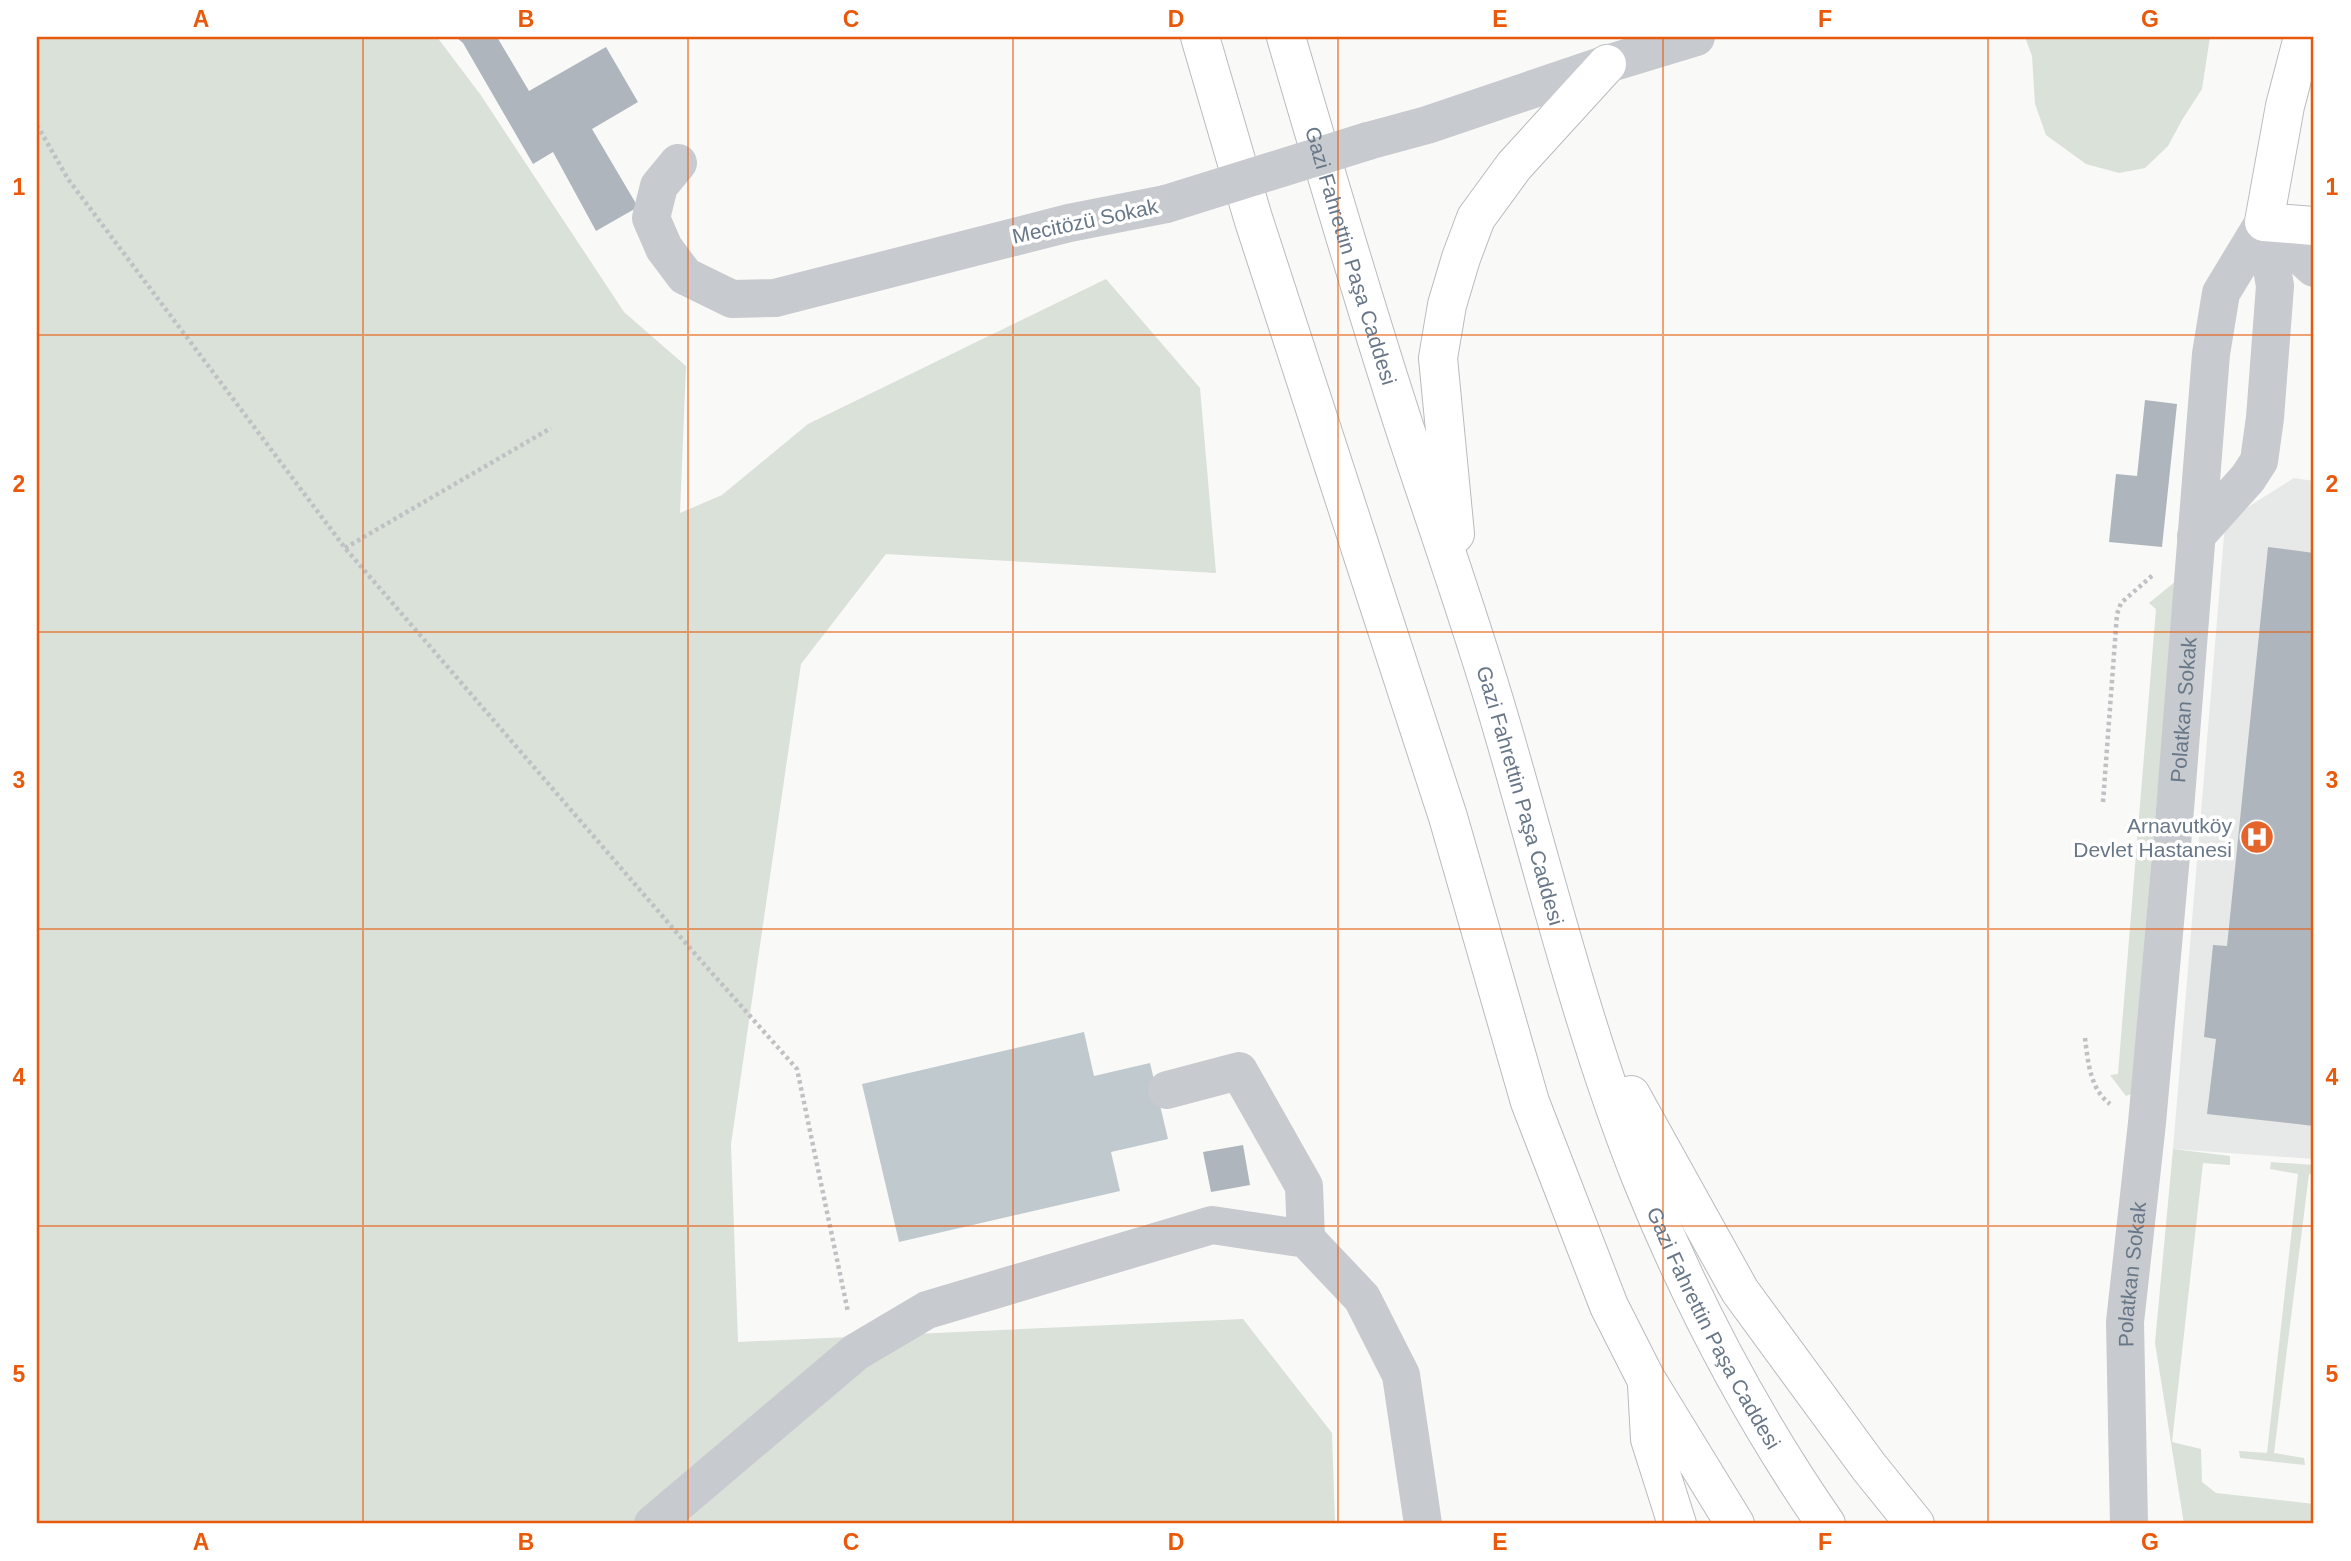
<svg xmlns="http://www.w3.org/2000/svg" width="2351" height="1561" viewBox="0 0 2351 1561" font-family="Helvetica,sans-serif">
<rect width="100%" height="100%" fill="#f9f9f7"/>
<path fill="#e7e8e8" d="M2294 478 2314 481V1159L2173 1149 2225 524 2248 507Z"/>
<g fill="#dae1d8">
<path d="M37 37H437L480 94 624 312 686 366 680 513 722 495 808 424 1106 279 1200 388 1216 573 886 554 801 664 731 1144 738 1342 1243 1319 1332 1433 1335 1524H37Z"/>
<path d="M2025 37H2210L2202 89 2182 120 2168 146 2145 168 2119 173 2086 164 2046 135 2035 104 2032 56Z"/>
<path d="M2176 581 2131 1094 2126 1096 2110 1075 2118 1074 2156 609 2149 603Z"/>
<path d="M2173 1149 2230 1156V1165L2203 1163 2172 1442 2201 1449 2202 1482 2216 1493 2314 1504V1524H2184L2155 1343Z"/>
<path d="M2271 1162 2314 1165V1174H2309L2274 1453 2304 1458 2305 1465 2240 1458 2239 1451 2267 1453 2298 1174 2270 1169Z"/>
</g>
<path fill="#c0c9ce" d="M1084 1032 1094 1076 1150 1063 1168 1139 1111 1152 1120 1191 899 1242 862 1084Z"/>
<g fill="#aeb5bc">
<path d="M456 37H497L529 91 606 47 638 102 592 129 638 207 596 231 553 152 533 164 463 43Z"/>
<path d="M2145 400 2177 404 2162 547 2109 542 2116 474 2137 476Z"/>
<path d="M2268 547 2314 553V1126L2207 1114 2216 1039 2204 1037 2213 945 2227 946Z"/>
<path d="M1243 1145 1250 1185 1211 1192 1203 1152Z"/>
</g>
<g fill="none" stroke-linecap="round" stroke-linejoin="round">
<g stroke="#b8bcc0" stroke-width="40">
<path id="major" d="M2303 37 2285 106 2264 222 2314 226"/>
</g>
<g stroke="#b8bbbf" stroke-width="40">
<g id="highway">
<path d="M1200 37 1253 218 1448 817 1530 1102 1609 1306 1646 1379 1735 1524"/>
<path id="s2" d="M1286 37C1324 167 1362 297 1404 426 1435 520 1468 613 1496 707 1543 865 1581 1027 1642 1180 1691 1301 1752 1417 1826 1524"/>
<path d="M1455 534 1438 358 1447 305 1461 258 1476 218 1514 166 1607 64"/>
<path d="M1631 1095 1740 1291 1869 1467 1915 1524"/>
<path d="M1647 1385 1650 1439 1677 1524"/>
</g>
</g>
<g stroke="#bfc1c4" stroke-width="4.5" stroke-dasharray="3.5 3.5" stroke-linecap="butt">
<path d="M37 125 68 179 345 548 696 955 797 1069 848 1312"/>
<path d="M345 548 551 428"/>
<path d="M2103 802 2117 614 2121 603 2154 574"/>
<path d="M2085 1038C2088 1062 2090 1089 2110 1104"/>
</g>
<g stroke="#c7cace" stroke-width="38">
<path d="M1368 141 1427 125 1607 64 1696 37"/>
<path d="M678 163 659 186 651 218 664 248 685 276 732 299 775 298 1069 223 1166 204"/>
<path d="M2264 222 2314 268"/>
<path d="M2196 536 2248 478 2259 461 2265 418 2275 286 2264 222"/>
<path d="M1167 1090 1239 1071 1304 1186 1306 1239"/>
<path d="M653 1524 856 1352 927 1310 1212 1225 1306 1239 1362 1298 1401 1375 1423 1524"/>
<path id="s1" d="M2129 1524 2125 1322 2147 1123 2174 822 2211 354 2221 293 2264 222"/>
</g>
<use href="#major" stroke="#fff" stroke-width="38"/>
<use href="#highway" stroke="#fff" stroke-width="38"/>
<path stroke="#c7cace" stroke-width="38" d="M1166 204 1368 141"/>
</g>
<path fill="none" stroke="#e8590c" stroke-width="2" stroke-opacity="0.55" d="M363 37V1524M688 37V1524M1013 37V1524M1338 37V1524M1663 37V1524M1988 37V1524M37 335H2314M37 632H2314M37 929H2314M37 1226H2314"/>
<defs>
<g id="hospital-disc" transform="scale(1.75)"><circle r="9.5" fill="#e4652c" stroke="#fff"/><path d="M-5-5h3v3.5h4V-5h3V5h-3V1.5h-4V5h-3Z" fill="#fff"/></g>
</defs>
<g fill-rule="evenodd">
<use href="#hospital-disc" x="2257" y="837"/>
</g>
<g text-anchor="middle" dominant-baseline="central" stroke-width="7" stroke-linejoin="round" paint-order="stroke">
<g font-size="21" fill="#687788" stroke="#fff">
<text transform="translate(1085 221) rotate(-12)">Mecitözü Sokak</text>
<text stroke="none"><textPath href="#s2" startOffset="228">Gazi Fahrettin Paşa Caddesi</textPath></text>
<text stroke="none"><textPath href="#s1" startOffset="817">Polatkan Sokak</textPath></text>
<text stroke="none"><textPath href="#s2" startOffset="794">Gazi Fahrettin Paşa Caddesi</textPath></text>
<text stroke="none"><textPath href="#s1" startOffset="250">Polatkan Sokak</textPath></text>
<text stroke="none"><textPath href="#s2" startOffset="1362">Gazi Fahrettin Paşa Caddesi</textPath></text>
</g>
<g font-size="21" fill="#687788" stroke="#fff" text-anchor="end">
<text x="2232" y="825">Arnavutköy<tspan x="2232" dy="24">Devlet Hastanesi</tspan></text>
</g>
</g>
<rect width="2351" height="1561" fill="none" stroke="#ffffff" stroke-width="77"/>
<rect x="38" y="38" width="2274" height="1484" fill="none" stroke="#e8590c" stroke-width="2.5"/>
<g font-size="23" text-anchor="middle" font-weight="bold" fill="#e8590c">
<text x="201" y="27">A</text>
<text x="526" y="27">B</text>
<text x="851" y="27">C</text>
<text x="1176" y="27">D</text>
<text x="1500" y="27">E</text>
<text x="1825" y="27">F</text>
<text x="2150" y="27">G</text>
<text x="19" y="195">1</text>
<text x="2332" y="195">1</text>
<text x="19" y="492">2</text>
<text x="2332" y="492">2</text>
<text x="19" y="788">3</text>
<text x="2332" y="788">3</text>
<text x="19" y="1085">4</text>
<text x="2332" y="1085">4</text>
<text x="19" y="1382">5</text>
<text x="2332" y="1382">5</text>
<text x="201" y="1550">A</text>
<text x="526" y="1550">B</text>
<text x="851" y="1550">C</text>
<text x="1176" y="1550">D</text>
<text x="1500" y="1550">E</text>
<text x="1825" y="1550">F</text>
<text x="2150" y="1550">G</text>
</g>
</svg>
